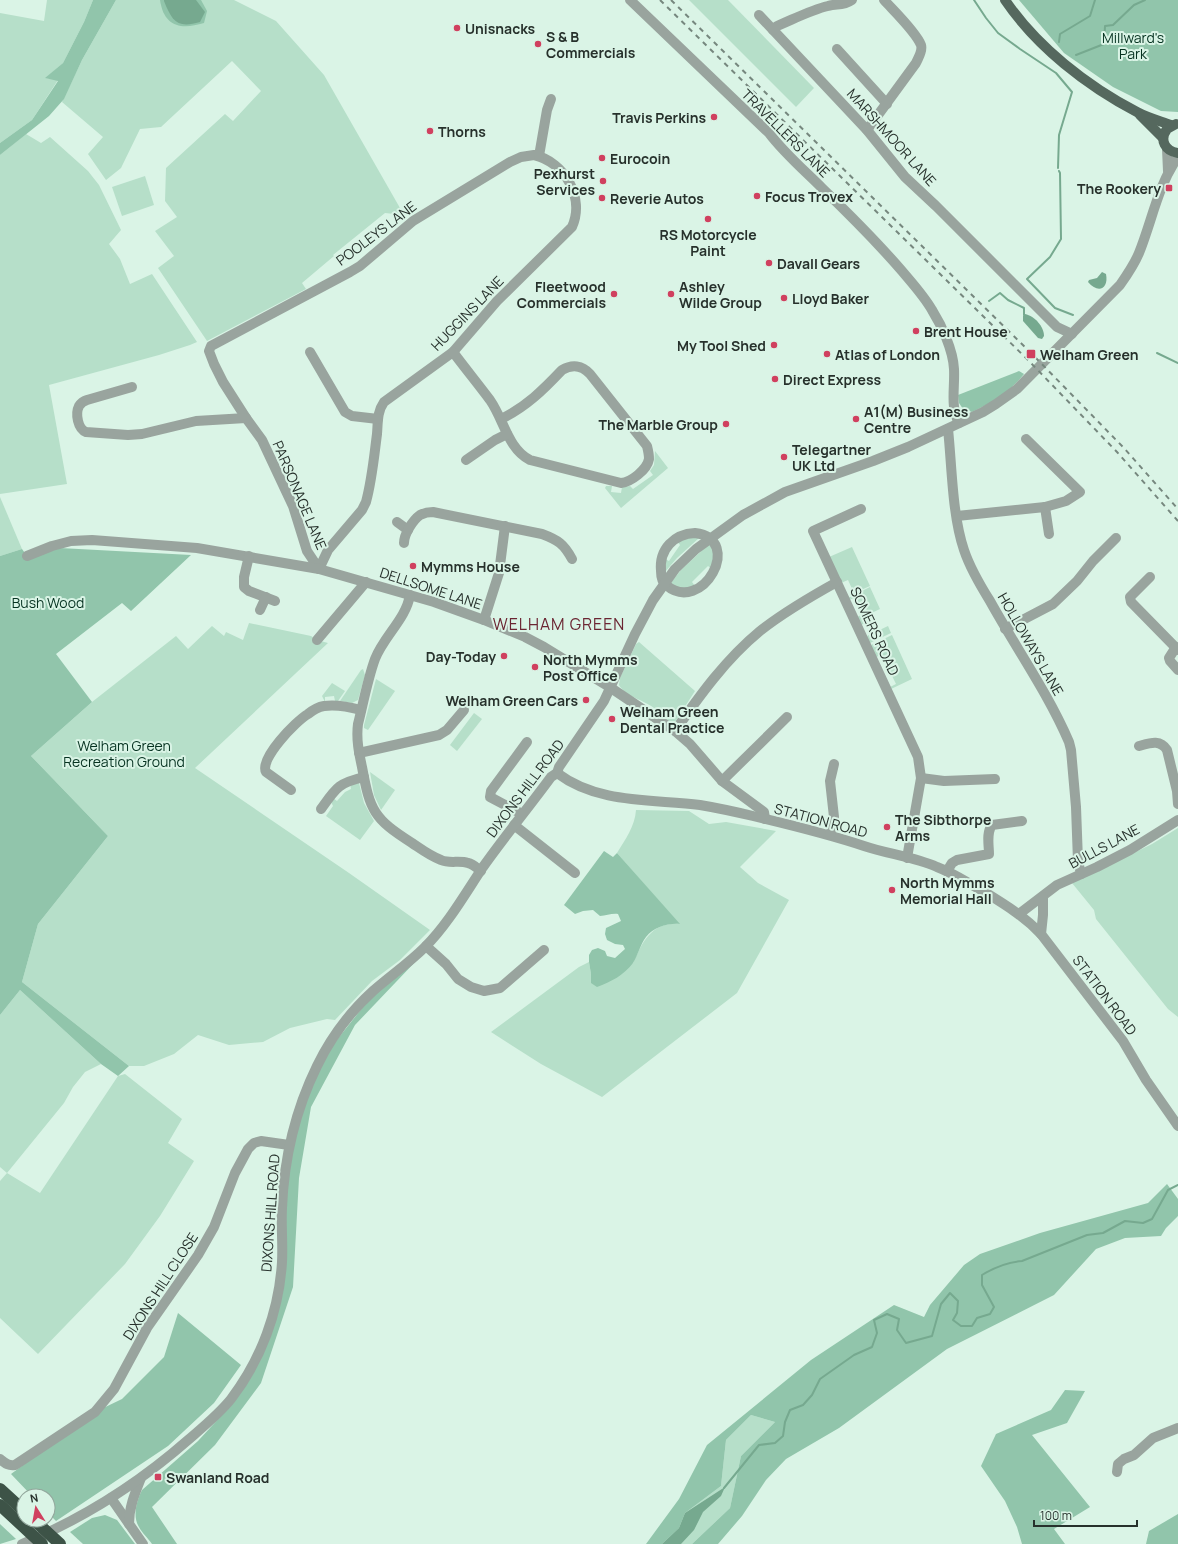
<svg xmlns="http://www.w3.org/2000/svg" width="1178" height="1544" viewBox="0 0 1178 1544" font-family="Manrope,sans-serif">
<rect width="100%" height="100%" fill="#daf4e6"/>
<g fill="#b6dfc9">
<path d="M47 0H93L84 22 63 63 46 78 58 80 32 120 0 143V13L44 21Z"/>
<path d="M116 0H234L276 21 324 75 404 215 385 213 333 255 334 256 302 283 306 289 207 341 158 268 174 256 155 231 177 217 165 201 166 168 225 114 233 121 261 91 232 61 161 127 140 129 121 168 106 180 88 154 103 137 62 102 82 60Z"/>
<path d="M689 0H728L814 88 796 107Z"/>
<path d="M26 134 41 143 50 137 88 171 99 185 121 230 109 244 120 259 130 284 152 274 197 342 190 345 159 355 49 385 67 484 0 494V155Z"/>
<path d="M145 176 154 205 122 216 112 187Z"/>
<path d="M655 451 668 468 621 508 605 488 606 486H612L611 492 621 493 622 487 630 486 633 489 653 475 650 471 654 465Z"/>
<path d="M0 497 22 549 0 556Z"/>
<path d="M687 537 699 538 677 558 664 573 665 559 669 561 680 545 677 541Z"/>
<path d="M709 544 714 548 712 569 708 566 692 582 695 586 685 591 670 584 681 570Z"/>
<path d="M852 547 870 586 854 593 848 580 841 583 829 557Z"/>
<path d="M870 587 880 609 863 617 866 623 861 625 857 617 863 614 856 597 849 600 848 598Z"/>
<path d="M249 623 311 636 317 640 328 643 195 768 349 873 430 930 400 960 372 981 335 1020 327 1019 290 1028 263 1042 229 1045 198 1035 174 1054 144 1066H129L22 982 38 924 108 836 31 756 92 702 176 636 188 649 212 626 224 636 226 632 243 640Z"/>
<path d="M888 626 891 633 870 643 867 636Z"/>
<path d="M892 635 912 679 891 689 890 687 896 684 882 655 876 657 871 645Z"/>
<path d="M639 642 695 691 675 722C667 723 661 713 654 708 644 700 626 697 619 685L620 678 636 644Z"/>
<path d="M363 669 365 675 358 700 352 703 340 701 361 670Z"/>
<path d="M376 679 395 691 368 730 364 728V725Z"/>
<path d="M332 683 345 691 338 701H335L334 696 325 697V702L322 696Z"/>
<path d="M474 713 482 719 457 751 450 745Z"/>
<path d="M370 772 395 790 381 810 374 795Z"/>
<path d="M359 783 364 803 374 821 360 840 326 816 333 806 331 802 333 798 337 801 345 792 351 789 350 784Z"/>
<path d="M636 810 689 811 709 824 726 822 776 831 740 867 758 883 789 900 737 993 602 1097 541 1064 491 1032 579 967 589 962 591 974 633 963C643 941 652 922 679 924L617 853C625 840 635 826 636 810Z"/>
<path d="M1178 828V1017L1168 1009 1096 919 1094 910 1072 883 1152 844Z"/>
<path d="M20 990 101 1064 85 1072 73 1087 64 1103 7 1173 40 1193 118 1076 125 1074 182 1119 168 1143 194 1161 160 1216 125 1264 38 1354 0 1318V1181L7 1173 0 1167V1015Z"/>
<path d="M751 1415 775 1422 741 1456 730 1508 692 1544H662L679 1528 685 1513 721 1486 726 1440Z"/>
</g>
<g fill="#91c5ab">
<path d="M93 0H116L82 60 64 99 49 116 0 155V143L32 120 58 81 45 78 63 63 84 22Z"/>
<path d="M160 0H201L207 11 204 23C181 30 164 27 160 0Z"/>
<path d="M1019 0H1178V112L1161 111 1113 87 1064 53Z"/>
<path d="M1019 371 1024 374C1009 393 993 402 972 412L963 409 959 403 958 395Z"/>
<path d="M60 548 191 555 131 611 122 603 56 654 92 702 31 756 108 836 38 924 22 982 129 1066 118 1076 101 1064 20 990 0 1015V556L22 549 27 556Z"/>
<path d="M604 851 613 857 617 853 680 924C668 923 654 927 646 937 640 945 638 955 633 963 624 975 611 982 597 987L591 983V974L589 962V955L592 950 598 948 605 951 607 956 615 958 625 949 623 945 615 944 607 940 605 934 606 928 621 921 618 914C612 913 606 916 600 916L593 910 583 911 575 914 564 905Z"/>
<path d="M416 961 355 1025 311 1107 299 1178 293 1287 261 1383 215 1445 152 1507 177 1544H152C148 1538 142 1533 139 1527 132 1516 137 1500 142 1490L198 1441 233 1403 267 1344 285 1219 291 1149 299 1116 328 1051 371 997Z"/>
<path d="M1167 1184 1178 1199V1216L1166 1228 1161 1236 1125 1238 1096 1249 1054 1295 947 1349 839 1428 786 1459 766 1480 742 1516 718 1544H692L730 1508 741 1456 775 1422 751 1415 726 1440 721 1486 685 1513 679 1528 662 1544H646L679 1499 707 1445 811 1360 894 1305 924 1317 930 1305 964 1265 980 1254 1040 1233 1148 1203Z"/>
<path d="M178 1313 241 1365 214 1403 168 1446 56 1521 48 1513V1496H32L11 1474 95 1412 122 1399 164 1357Z"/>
<path d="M1065 1390 1085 1391 1067 1423 1032 1435 1090 1507 1054 1529 1065 1544H1022L1017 1527 1005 1501 981 1466 996 1434 1051 1410Z"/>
<path d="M1178 1514V1544H1146L1149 1531Z"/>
<path d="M105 1515 117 1520 135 1544H83L70 1532 92 1518Z"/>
<path d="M0 1524 16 1539 0 1544Z"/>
</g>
<g fill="#76a98f">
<path d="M164 0H196L205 12 200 22C177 29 172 21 164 1Z"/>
<path d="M1102 272 1106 274C1109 289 1098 294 1088 282L1089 280 1097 278Z"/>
<path d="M1025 314C1035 316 1044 327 1044 336L1042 339 1038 338 1023 321V316Z"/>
<path d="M725 1487 721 1496 703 1512 694 1530 681 1544H662L679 1528 685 1513Z"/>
</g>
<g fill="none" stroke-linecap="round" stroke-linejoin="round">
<g stroke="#76a98f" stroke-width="2">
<path d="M974 0 986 18 998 33 1020 49 1056 73 1072 92 1059 135 1058 168"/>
<path d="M1059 42 1060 34 1090 16 1095 0"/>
<path d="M1076 55 1104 44 1105 26 1113 25 1134 5 1145 0"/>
<path d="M1059 171 1060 173 1061 239 1050 257 1027 279 1055 308 1073 315"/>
<path d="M989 301 1000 293 1008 300 1024 308V315"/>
<path d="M1157 353 1178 363"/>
<path d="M724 1488 759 1445 775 1443 783 1436 785 1422 790 1410 803 1405 812 1395 820 1379 854 1355 872 1347 877 1333 874 1320 887 1314 899 1319 897 1330 906 1343 932 1336 941 1304 950 1293 958 1301 957 1313 953 1320 961 1326H972L977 1318 990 1314 994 1307 982 1285V1275C995 1267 1007 1262 1022 1261L1087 1235 1103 1233 1125 1221 1143 1223 1152 1219 1168 1190 1178 1185"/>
</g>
<g stroke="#99a49e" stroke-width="10">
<path d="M630 0 769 133C784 153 804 170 822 188 850 215 877 242 902 271 912 283 924 296 932 310 942 326 953 350 954 369 955 388 950 407 959 423"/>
<path d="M759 15 867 130 905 177 936 206 1057 327 1072 334"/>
<path d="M773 30 777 26C794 19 811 10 828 6 837 3 842 7 852 0"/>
<path d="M837 49 887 104"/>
<path d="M867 130 916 63C918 58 923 51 921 45 916 32 894 11 884 0"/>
<path d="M1167 149 1168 171"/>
<path d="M534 155C565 162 585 198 572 227L497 301 453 352 384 402C377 412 378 422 377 434 374 457 372 480 366 502L362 510 328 550 319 569 307 551 293 506 262 440 246 418 223 382 214 364 209 351 211 346 350 272 360 266 413 221 510 162 521 157Z"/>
<path d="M539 156 547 110 551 99"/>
<path d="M310 352 345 412 352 416 378 419"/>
<path d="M453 352C465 368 478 384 490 400 504 420 508 449 530 460L621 483C631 482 647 470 649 459 649 454 648 450 647 446L590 374C582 365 572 364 562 370 543 390 526 407 501 419"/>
<path d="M132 387 87 400C84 401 81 403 79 406 75 414 78 429 86 432L128 435 142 434 196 421 246 418"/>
<path d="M948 429C952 466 952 515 964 550 970 568 980 585 990 601 1016 648 1048 693 1069 742L1071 750 1076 807 1078 861 1081 874"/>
<path d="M466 460 495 440 507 434"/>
<path d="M1045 507 1049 534"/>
<path d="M861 509 813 531 918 757 921 778 907 858"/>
<path d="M957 516 1045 507 1066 501 1080 492 1026 439"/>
<path d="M397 522 408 530"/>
<path d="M695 533C745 539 702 616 666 585 662 582 661 575 661 571 659 549 674 534 695 533Z"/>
<path d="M404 543C404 534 413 520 420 515 424 513 429 512 433 512L542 534C558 540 564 544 572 559"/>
<path d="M27 556 52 546 71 541 92 540 197 548 319 569 434 602 484 620 525 637 544 647 611 688 675 731 690 744 722 781 764 812 765 819"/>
<path d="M249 556 244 577V587L249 591 275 601"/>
<path d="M1150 577 1130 597 1131 602 1178 650"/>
<path d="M410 595C406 619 384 636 375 659 368 678 363 704 358 724 356 739 359 753 362 767 370 811 374 819 412 843 421 849 430 856 441 860 450 864 459 860 468 863 473 864 477 868 481 871"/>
<path d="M260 610 266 597"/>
<path d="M484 620 499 573 505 526"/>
<path d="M1005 629 1053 604 1077 581 1093 561 1116 538"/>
<path d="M317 640 366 582"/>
<path d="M1176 647 1169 658 1170 661 1178 670"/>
<path d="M675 731C700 695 726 659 760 631 784 612 810 597 837 582"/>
<path d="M1139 746C1150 743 1160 739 1167 750L1177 791 1178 804"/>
<path d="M359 753 439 735 447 730 464 710"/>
<path d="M557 773C598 804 651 799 700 805 718 808 736 812 753 816 791 825 828 834 864 846 888 854 914 857 937 867 953 873 968 883 983 891 1004 904 1024 916 1041 934L1123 1041 1146 1080 1178 1126"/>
<path d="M921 778 944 781 995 779"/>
<path d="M722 781 787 717"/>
<path d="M291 790 266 772C259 759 296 721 308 714 313 710 318 707 324 706 337 704 350 707 361 710"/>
<path d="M321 809C336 788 338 783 364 777"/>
<path d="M522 814 490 797 491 791 527 742"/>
<path d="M514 825 575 873"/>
<path d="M830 835 834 817 830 781 834 764"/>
<path d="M947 871 952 863 957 860 989 854C989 845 986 833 992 825L1022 821"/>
<path d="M1019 914 1057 885 1097 867 1130 850 1178 820"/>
<path d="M1041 934 1043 915V897"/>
<path d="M426 946 446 964 458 979 471 987 484 991 500 988 544 950"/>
<path d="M0 1459C5 1463 8 1466 15 1465L95 1412 114 1389 147 1328 198 1255 214 1227 235 1173 248 1149 254 1143 261 1141 289 1145"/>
<path d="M1117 1472 1118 1464 1124 1459 1134 1455 1153 1438 1178 1428"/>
<path d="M111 1498 143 1544"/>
<path d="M129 1524C129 1507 135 1493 141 1478"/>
<path d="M22 1544C82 1519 139 1483 188 1440 203 1427 219 1414 231 1399 261 1360 279 1311 282 1262 283 1244 281 1226 282 1208 284 1158 295 1111 317 1066 330 1039 350 1012 373 991 390 976 409 963 425 947 448 924 465 894 483 867 505 836 529 807 551 777L557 773 559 767 604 701 635 634 653 600 675 569 696 549 743 515 785 492 873 461 908 447 983 412 996 404 1017 389 1120 285C1127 275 1134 265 1139 253 1152 221 1158 185 1178 157"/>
</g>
<g stroke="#55685e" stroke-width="10">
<path d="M1005 0C1037 47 1087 86 1137 112 1148 118 1160 121 1171 125"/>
<path d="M1140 115 1163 138"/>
<path d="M1176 124 1167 129C1159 140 1165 151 1178 153"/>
</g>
<g stroke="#3d5347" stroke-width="12">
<path d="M0 1489 24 1511"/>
<path d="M0 1505 42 1544"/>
<path d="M34 1520 60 1544"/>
</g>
<g stroke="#76877e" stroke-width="2" stroke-dasharray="5 5" stroke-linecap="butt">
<path d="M660 0 1028 360 1117 452 1178 521"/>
<path d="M671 0 1033 355 1123 447 1178 509"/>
</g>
</g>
<g fill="#d0405f" stroke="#daf4e6" stroke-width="1.5">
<circle cx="457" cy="28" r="4"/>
<circle cx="538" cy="44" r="4"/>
<circle cx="714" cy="117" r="4"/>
<circle cx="430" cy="131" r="4"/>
<circle cx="602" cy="158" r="4"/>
<circle cx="603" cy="181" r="4"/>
<rect x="1165" y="184" width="8" height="8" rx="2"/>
<circle cx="757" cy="196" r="4"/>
<circle cx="602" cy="198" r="4"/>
<circle cx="708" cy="219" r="4"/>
<circle cx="769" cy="263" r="4"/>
<circle cx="614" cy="294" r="4"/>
<circle cx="671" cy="294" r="4"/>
<circle cx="784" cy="298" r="4"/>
<circle cx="916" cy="331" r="4"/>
<circle cx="774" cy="345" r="4"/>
<circle cx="827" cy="354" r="4"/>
<rect x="1026" y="349" width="10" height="10" rx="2"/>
<circle cx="775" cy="379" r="4"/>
<circle cx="856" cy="419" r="4"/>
<circle cx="726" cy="424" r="4"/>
<circle cx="784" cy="457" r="4"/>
<circle cx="413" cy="566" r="4"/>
<circle cx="504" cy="656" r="4"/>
<circle cx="535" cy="667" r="4"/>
<circle cx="586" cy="700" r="4"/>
<circle cx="612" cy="719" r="4"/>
<circle cx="887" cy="827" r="4"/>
<circle cx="892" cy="890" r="4"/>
<rect x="154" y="1473" width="8" height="8" rx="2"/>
</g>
<g text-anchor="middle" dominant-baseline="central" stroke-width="4" stroke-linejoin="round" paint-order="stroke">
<g font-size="14" font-weight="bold" fill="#27312c" stroke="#daf4e6" text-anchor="start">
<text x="465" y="28">Unisnacks</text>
<text x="546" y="36">S &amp; B<tspan x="546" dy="16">Commercials</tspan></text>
<text x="706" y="117" text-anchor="end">Travis Perkins</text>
<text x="438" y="131">Thorns</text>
<text x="610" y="158">Eurocoin</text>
<text x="595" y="173" text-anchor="end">Pexhurst<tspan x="595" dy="16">Services</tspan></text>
<text x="1161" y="188" text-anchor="end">The Rookery</text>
<text x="765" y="196">Focus Trovex</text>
<text x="610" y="198">Reverie Autos</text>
<text x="708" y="234" text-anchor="middle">RS Motorcycle<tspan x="708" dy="16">Paint</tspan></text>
<text x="777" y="263">Davall Gears</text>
<text x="606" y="286" text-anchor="end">Fleetwood<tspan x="606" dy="16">Commercials</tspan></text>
<text x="679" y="286">Ashley<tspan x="679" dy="16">Wilde Group</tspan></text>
<text x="792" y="298">Lloyd Baker</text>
<text x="924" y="331">Brent House</text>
<text x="766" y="345" text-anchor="end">My Tool Shed</text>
<text x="835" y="354">Atlas of London</text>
<text x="1040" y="354">Welham Green</text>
<text x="783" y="379">Direct Express</text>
<text x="864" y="411">A1(M) Business<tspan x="864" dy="16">Centre</tspan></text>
<text x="718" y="424" text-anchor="end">The Marble Group</text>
<text x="792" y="449">Telegartner<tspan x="792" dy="16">UK Ltd</tspan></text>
<text x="421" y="566">Mymms House</text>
<text x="496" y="656" text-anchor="end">Day-Today</text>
<text x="543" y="659">North Mymms<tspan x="543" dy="16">Post Office</tspan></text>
<text x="578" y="700" text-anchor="end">Welham Green Cars</text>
<text x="620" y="711">Welham Green<tspan x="620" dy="16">Dental Practice</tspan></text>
<text x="895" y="819">The Sibthorpe<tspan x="895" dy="16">Arms</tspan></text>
<text x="900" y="882">North Mymms<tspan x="900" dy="16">Memorial Hall</tspan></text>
<text x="166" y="1477">Swanland Road</text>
</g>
<g font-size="14" fill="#063321" stroke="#daf4e6">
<text x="1133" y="37">Millward's<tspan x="1133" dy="16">Park</tspan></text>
<text x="48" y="602">Bush Wood</text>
<text x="124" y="745">Welham Green<tspan x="124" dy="16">Recreation Ground</tspan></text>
</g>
<g font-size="14" fill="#27312c" stroke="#daf4e6">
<text transform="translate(786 133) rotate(45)">TRAVELLERS LANE</text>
<text transform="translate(892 137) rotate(48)">MARSHMOOR LANE</text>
<text transform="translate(376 233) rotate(-37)">POOLEYS LANE</text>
<text transform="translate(467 313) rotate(-46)">HUGGINS LANE</text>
<text transform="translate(300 495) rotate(67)">PARSONAGE LANE</text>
<text transform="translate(431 588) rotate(18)">DELLSOME LANE</text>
<text transform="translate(875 631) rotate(65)">SOMERS ROAD</text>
<text transform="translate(1031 644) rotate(60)">HOLLOWAYS LANE</text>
<text transform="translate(525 788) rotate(-53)">DIXONS HILL ROAD</text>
<text transform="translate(821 820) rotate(15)">STATION ROAD</text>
<text transform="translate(1104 846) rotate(-28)">BULLS LANE</text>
<text transform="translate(1105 995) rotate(53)">STATION ROAD</text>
<text transform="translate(270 1213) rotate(-86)">DIXONS HILL ROAD</text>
<text transform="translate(160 1286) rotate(-57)">DIXONS HILL CLOSE</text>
</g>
<g font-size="16" letter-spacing="1" fill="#6b2532" stroke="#daf4e6">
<text x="559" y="624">WELHAM GREEN</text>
</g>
</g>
<g transform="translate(36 1508) rotate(349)"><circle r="19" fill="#daf4e6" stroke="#92a69c"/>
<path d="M0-3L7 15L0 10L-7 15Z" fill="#d0405f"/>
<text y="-6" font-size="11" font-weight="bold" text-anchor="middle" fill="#27312c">N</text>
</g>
<path d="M1034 1520v6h103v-6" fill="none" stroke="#27312c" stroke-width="2"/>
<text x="1040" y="1520" font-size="12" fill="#27312c" stroke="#daf4e6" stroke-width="3" paint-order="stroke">100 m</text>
</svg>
